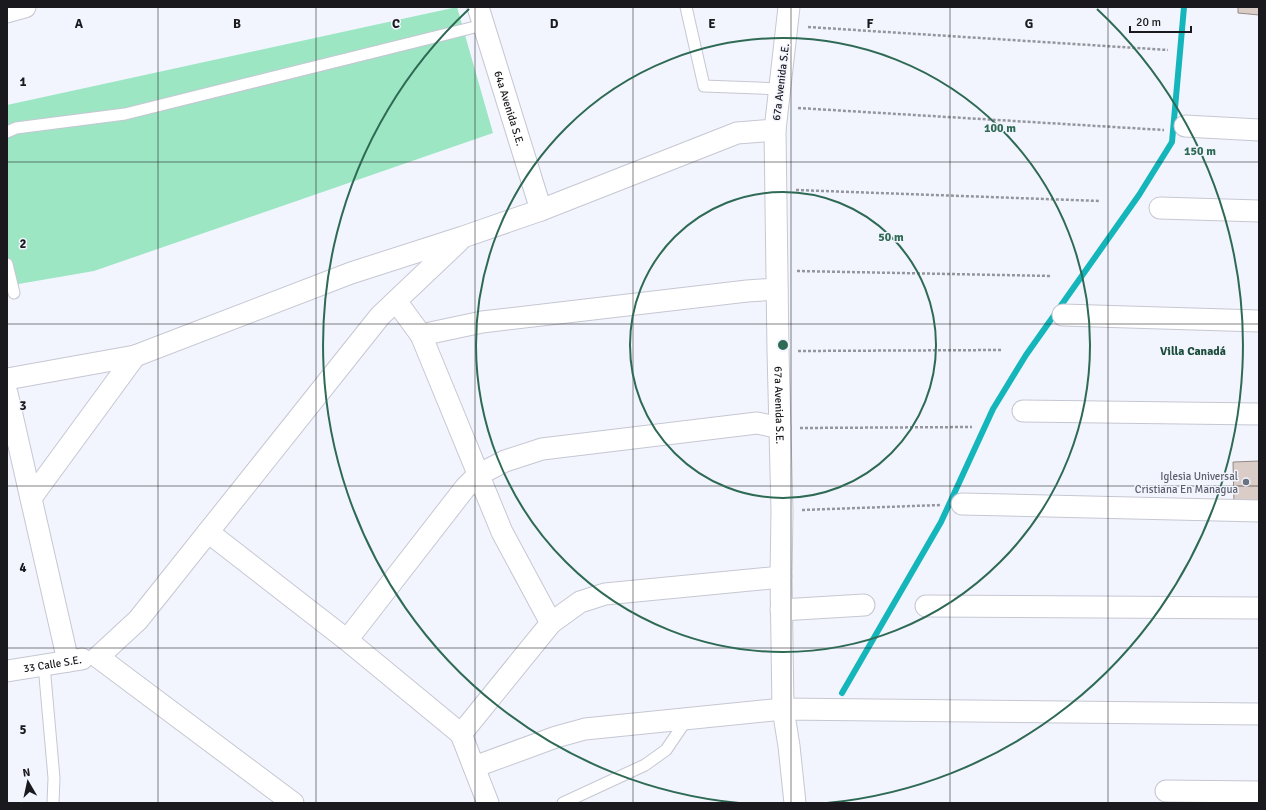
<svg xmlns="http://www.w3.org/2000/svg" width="1266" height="810" viewBox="0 0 1266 810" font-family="Signika,sans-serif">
<rect width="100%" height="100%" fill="#f3f5fe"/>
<path fill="#9ce6c4" d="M457 7 493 133 94 271 7 286V105Z"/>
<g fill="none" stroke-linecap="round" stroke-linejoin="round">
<path stroke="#15b6bb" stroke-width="6" d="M842 693 941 522 993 409 1026 355 1139 195 1172 142 1184 7"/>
</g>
<g fill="#dacdc8" stroke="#968985">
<path d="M1238 7H1259V15L1238 13Z"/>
<path d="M1259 461V501L1234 502 1233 462Z"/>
</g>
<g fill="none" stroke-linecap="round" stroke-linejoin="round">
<g stroke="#c5c7d3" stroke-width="13">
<g id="service">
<path d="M686 7 704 86 780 89"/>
<path d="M7 132 16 128 125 114 483 25"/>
<path d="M7 264 14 293"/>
<path d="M44 665 54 778 53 803"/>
<path d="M563 803 645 765 666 750 687 719"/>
</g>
</g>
<g stroke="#c5c7d3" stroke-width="23">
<g id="minor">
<path id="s1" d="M478 7 541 210"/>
<path id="s2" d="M789 7 775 130 778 351 782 511 781 577 783 709 789 746 795 803"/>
<path d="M7 12 25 7"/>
<path d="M1185 126 1259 130"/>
<path d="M1160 208 1259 211"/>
<path d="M396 301 421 335 502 532 551 623"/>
<path d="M1063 315 1259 321"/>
<path d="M421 335 482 322 747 291 777 289"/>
<path d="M7 379 135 356 351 273 463 237 541 210 737 133 775 130"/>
<path d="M7 393 68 661"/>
<path d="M1023 411 1259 414"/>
<path d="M31 498 135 356"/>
<path d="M962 504 1259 511"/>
<path d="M208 532 347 640 461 734 488 803"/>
<path d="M926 606 1259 608"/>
<path d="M781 610 864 605"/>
<path d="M347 640 465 488 478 475 505 461 542 449 757 423 780 428"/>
<path d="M98 657 138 620 380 316 459 241"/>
<path d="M98 657 293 803"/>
<path id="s3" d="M7 671 82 659"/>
<path d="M461 734 551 623 580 602 605 594 781 577"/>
<path d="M474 767 556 737 585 729 783 709 1259 714"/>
<path d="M1166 791 1259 792"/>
</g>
</g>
<g stroke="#95969d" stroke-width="2.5" stroke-dasharray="3 2" stroke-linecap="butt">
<path d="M808 27 1168 50"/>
<path d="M798 108 1164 130"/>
<path d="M796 190 1100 201"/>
<path d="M797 271 1052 276"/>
<path d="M798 351 1003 350"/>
<path d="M800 428 972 427"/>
<path d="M802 510 941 505"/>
</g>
<use href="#service" stroke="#fff" stroke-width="11"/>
<use href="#minor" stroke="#fff" stroke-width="21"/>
</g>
<path fill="none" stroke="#1a1a1e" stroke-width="1" stroke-opacity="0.55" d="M158 7V803M316 7V803M475 7V803M633 7V803M791 7V803M950 7V803M1108 7V803M7 162H1259M7 324H1259M7 486H1259M7 648H1259"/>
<g fill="none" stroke="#2e6a54" stroke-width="2">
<circle cx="783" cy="345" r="153"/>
<circle cx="783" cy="345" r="307"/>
<path d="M739 803A460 460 0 0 1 469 9M1097 9A460 460 0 0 1 827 803"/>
</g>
<circle fill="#6b7280" stroke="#f3f5fe" stroke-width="1.5" cx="1246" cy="482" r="4"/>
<g text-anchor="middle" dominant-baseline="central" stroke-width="3" stroke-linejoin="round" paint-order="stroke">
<g font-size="11" fill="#1a1a1e" stroke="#f3f5fe">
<text transform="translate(781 82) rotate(-83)">67a Avenida S.E.</text>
<text stroke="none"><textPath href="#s1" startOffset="106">64a Avenida S.E.</textPath></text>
<text stroke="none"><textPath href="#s2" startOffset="399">67a Avenida S.E.</textPath></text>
<text stroke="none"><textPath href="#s3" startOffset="46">33 Calle S.E.</textPath></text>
</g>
<g font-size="11" fill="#5b616d" stroke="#f3f5fe" text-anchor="end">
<text x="1238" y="476">Iglesia Universal<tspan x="1238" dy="13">Cristiana En Managua</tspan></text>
</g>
<g font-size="12" font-weight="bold" fill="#1b4b3a" stroke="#f3f5fe">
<text x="1193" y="351">Villa Canadá</text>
</g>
</g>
<g font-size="13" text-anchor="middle" font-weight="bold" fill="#1a1a1e" stroke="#f3f5fe" stroke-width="3" stroke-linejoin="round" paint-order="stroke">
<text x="79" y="28">A</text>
<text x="237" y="28">B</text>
<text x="396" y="28">C</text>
<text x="554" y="28">D</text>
<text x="712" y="28">E</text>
<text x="870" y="28">F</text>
<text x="1029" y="28">G</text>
<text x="23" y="86">1</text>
<text x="23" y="248">2</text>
<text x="23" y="410">3</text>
<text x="23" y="572">4</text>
<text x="23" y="734">5</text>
</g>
<circle cx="783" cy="345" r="6" fill="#2e6a54" stroke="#f3f5fe" stroke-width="2"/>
<g font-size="12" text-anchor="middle" font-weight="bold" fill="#2e6a54" stroke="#f3f5fe" stroke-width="3" stroke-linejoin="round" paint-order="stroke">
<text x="1000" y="132">100 m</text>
<text x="1200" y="155">150 m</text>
<text x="891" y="241">50 m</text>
</g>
<rect width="1266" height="810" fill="none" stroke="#1a1a1e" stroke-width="16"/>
<g transform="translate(28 782) rotate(351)" stroke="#f3f5fe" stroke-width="3" paint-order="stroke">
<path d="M0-3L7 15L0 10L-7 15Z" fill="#1a1a1e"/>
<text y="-6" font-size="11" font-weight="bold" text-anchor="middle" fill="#1a1a1e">N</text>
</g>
<path d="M1130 26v6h61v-6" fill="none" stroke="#1a1a1e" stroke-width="2"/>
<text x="1136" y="26" font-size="12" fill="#1a1a1e" stroke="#f3f5fe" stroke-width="3" paint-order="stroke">20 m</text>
</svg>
